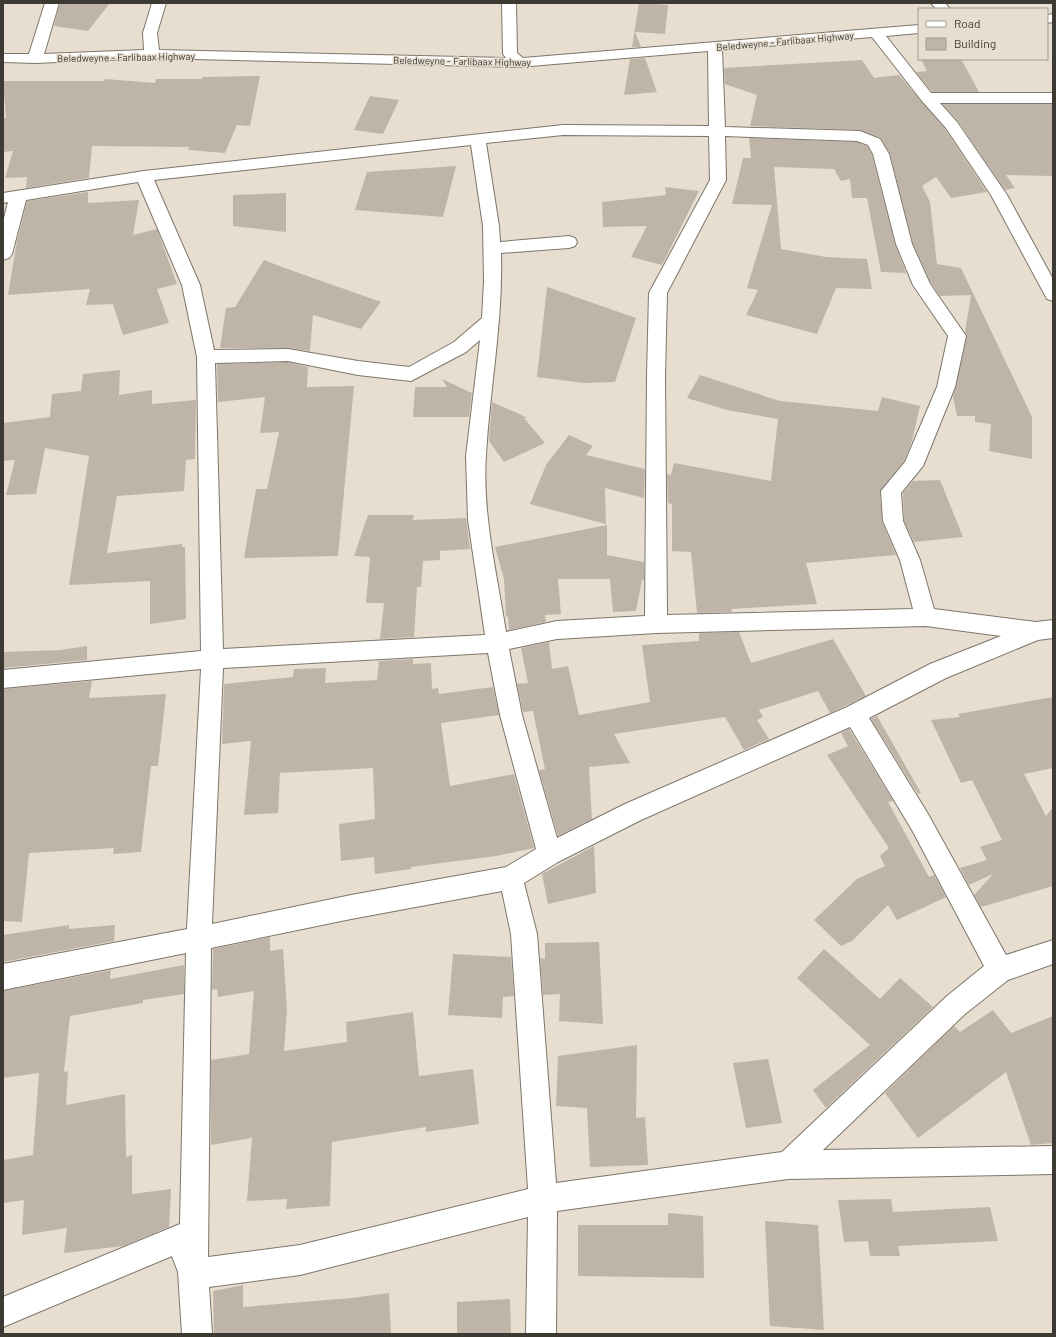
<svg xmlns="http://www.w3.org/2000/svg" width="1056" height="1337" viewBox="0 0 1056 1337" font-family="Barlow,sans-serif">
<rect width="100%" height="100%" fill="#e7ded0"/>
<g fill="#beb5a8">
<path d="M60 3H110L88 31 54 26Z"/>
<path d="M639 3 668 5 665 34 635 32 641 47H632Z"/>
<path d="M645 58 657 92 624 95 630 59Z"/>
<path d="M921 59H961L979 92H932L916 72 927 71Z"/>
<path d="M862 60 874 78 899 75 945 129 987 192 951 198 936 177 922 186 930 202 937 264 961 268 1032 417V459L989 451 991 424 975 422V416H957L953 397 967 336 965 332 971 295 940 296 931 283 913 244 890 154 881 138 860 130 750 126 757 95 725 84 724 68Z"/>
<path d="M260 76 250 126 237 125 225 153 188 150 189 147 92 146 89 178 26 188 27 177 5 178 13 151 3 152V118H6L3 81H104L105 79 155 83 156 79H202V77Z"/>
<path d="M370 96 399 100 383 134 354 130Z"/>
<path d="M943 104H1053V176L1006 175 1015 188 1005 190 958 121Z"/>
<path d="M749 138 857 142 867 146 872 155 895 244 906 273 881 272 867 198H852L850 179 841 181 834 169 774 167 781 249 826 257 867 259 872 289 836 288 817 334 746 315 758 290 747 288 772 205 732 204 743 158H751Z"/>
<path d="M456 166 443 217 355 210 367 172Z"/>
<path d="M665 187 699 191 662 265 631 257 647 226 603 227 602 202 666 195Z"/>
<path d="M88 192V203L139 200 133 235 157 229 177 284 157 289 169 323 123 335 113 304 86 305 90 289 8 295 17 241 27 201Z"/>
<path d="M286 193V232L233 226V195Z"/>
<path d="M264 260 282 267 381 302 361 329 313 315 310 351 288 348H220L226 308 235 307Z"/>
<path d="M547 287 636 318 615 382 584 383 537 377Z"/>
<path d="M288 362 308 367 307 387 354 386 338 556 244 558 256 489H267L279 432 260 433 265 397 218 402 217 364Z"/>
<path d="M120 370 119 395 152 390V404L196 400 195 459 186 460 184 491 117 496 107 553 182 544V547H185L186 619 150 624V581L69 585 89 456 45 448 36 494 6 495 15 460 3 461V423L50 417 52 394 81 391 83 374Z"/>
<path d="M700 375 780 401 878 411 882 397 920 406 912 441 904 461 880 491 882 522 896 555 806 563 817 604 731 609 732 612 697 613 691 552 672 551V504L668 503 667 474 671 475 674 463 771 481 778 419 727 410 687 398Z"/>
<path d="M442 379 472 393 469 417H413L415 387H447Z"/>
<path d="M492 402 528 418H524L545 443 504 462 489 441Z"/>
<path d="M569 435 593 446 586 455 645 469 644 498 605 488 606 524 530 504 546 465Z"/>
<path d="M940 480 963 537 914 542 904 521 903 493 913 481Z"/>
<path d="M368 515H414L413 520 466 518 470 549 440 551V560L423 561 421 587H417L414 637 380 639 384 603H366L370 557 354 556Z"/>
<path d="M607 525V555L644 562V580H642L636 611 613 612 610 579H558L561 614 545 615 546 622 509 630 508 616 506 617 504 579 495 547Z"/>
<path d="M739 632 751 663 833 639 866 696 830 713 818 691 759 710 763 717 757 720 769 739 744 750 725 717 614 734 630 763 589 767 592 819 558 836 539 770 545 769 533 711 523 712 517 684 528 683 521 648 549 642 552 669 568 666 579 715 650 702 642 645 699 641V633Z"/>
<path d="M87 646V660L3 668V652L60 650Z"/>
<path d="M413 659V664L431 663 432 689 438 688 439 694 493 687 499 715 441 723 450 786 514 774 534 848 496 856 411 867V869L375 874 374 857 341 861 339 824 375 819 373 768 280 773 278 813 244 815 251 741 222 744 224 684 293 677 294 669 326 668 325 683 377 680 379 661Z"/>
<path d="M92 681 89 698 166 694 158 766H151L141 852 113 854 114 848 29 853 22 922 3 921V689Z"/>
<path d="M1053 697V768L1024 774 1046 816 1053 807V886L981 907 974 895 993 874 969 885 960 868 987 860 980 847 1002 840 972 780 961 783 931 720 960 717 958 714Z"/>
<path d="M877 716 921 793 918 794 871 719Z"/>
<path d="M849 729 893 801 888 802 929 877 934 875 946 897 897 920 888 905 852 941 841 946 814 920 857 879 885 866 880 856 889 848 827 755 848 746 841 733Z"/>
<path d="M594 846 596 893 548 904 542 874Z"/>
<path d="M69 925V929L115 925 114 941 3 962V935Z"/>
<path d="M270 937V951L283 949 287 1009 284 1051 347 1042 346 1022 413 1012 419 1076 473 1069 479 1124 426 1132V1127L332 1142 330 1206 286 1209 287 1199 247 1201 252 1138 211 1145V1060L249 1054 254 991 218 997 217 989 212 990 213 949Z"/>
<path d="M599 942 603 1024 559 1021 560 994 543 995 540 958 545 959V943Z"/>
<path d="M824 949 880 999 900 978 933 1007 826 1108 813 1090 870 1045 797 978Z"/>
<path d="M453 954 511 957 514 996 503 997 502 1018 448 1015Z"/>
<path d="M184 965V994L143 1000V1003L70 1016 64 1072 68 1071 66 1105 125 1094 126 1157 132 1155V1194L171 1189 169 1227 123 1246 64 1253 67 1228 22 1235 24 1200 3 1203V1160L33 1155 39 1073 3 1078V991L111 970 110 979Z"/>
<path d="M993 1010 1011 1033 1053 1016V1143L1031 1145 1006 1072 918 1138 885 1093 954 1026 960 1032Z"/>
<path d="M637 1045 636 1118 645 1117 648 1165 590 1167 587 1108 556 1106 558 1056Z"/>
<path d="M768 1059 782 1123 746 1128 733 1063Z"/>
<path d="M891 1199 893 1212 990 1207 998 1241 898 1246 900 1256H870L868 1241 844 1242 838 1200Z"/>
<path d="M668 1213 703 1216 704 1278 578 1276V1225H668Z"/>
<path d="M765 1221 818 1225 824 1330 770 1326Z"/>
<path d="M243 1285V1307L351 1298 389 1293 391 1334H214L213 1291Z"/>
<path d="M510 1299 511 1334H457V1302Z"/>
</g>
<g fill="none" stroke-linecap="round" stroke-linejoin="round">
<g stroke="#7e766a" stroke-width="2">
<g id="minor">
<path d="M45 3H59L44 54 144 50 143 33 152 3H166L157 33 159 50 506 58 503 54 502 3H516L517 53 523 58 919 25V33L886 36 931 93H1053V103H940L957 122 1007 195 1053 279V301L1047 299 991 195 946 128 922 101 872 37 722 50 725 127 860 131 880 139 889 154 912 244 930 284 966 336 955 387 923 466 901 493 903 521 920 560 934 609 1036 622 1053 620V638L1038 640 946 678 869 718 928 814 1006 955 1053 940V964L1008 980 965 1014 823 1150 1053 1146V1174L788 1179 557 1211 556 1334H526L528 1217 300 1275 209 1287 212 1334H182L178 1272 172 1256 3 1327V1297L180 1224 186 953 3 990V964L187 929 201 669 3 688V670L201 651 197 357 182 285 138 182 26 200 12 254 9 258 3 260V222L8 202 3 203V193L144 171 563 125 709 126 708 51 519 67 152 58 35 63 3 62V54H29ZM563 135 709 136 710 180 649 293 647 375 645 616 557 621 506 632C497 574 482 514 486 455 490 387 503 321 501 253L569 248 575 246 577 242 575 238 569 236 500 242 499 226 486 143ZM725 136 857 141 868 145 873 154 896 244 913 285 948 336 937 387 905 462 881 491 883 521 900 560 913 609 667 615 665 375 667 293 726 180ZM471 145 483 226 484 281 482 318 454 342 409 367 358 361 288 349 214 350 200 285 154 180ZM480 340 466 456 468 520 485 635 223 649 215 363 288 361 358 375 411 381 466 352ZM926 626 1001 636 930 664 847 707 625 804 557 838 522 715 509 649 557 639 656 633ZM488 653 500 715 536 849 506 867 351 895 212 924 223 668ZM850 727 912 830 984 966 947 996 782 1152 556 1183 537 934 524 883 558 862 641 820ZM502 891 511 934 528 1189 300 1245 208 1257 211 948 351 919Z"/>
<path d="M931 3H945L950 9H936Z"/>
<path d="M1053 14V22L1047 23V15Z"/>
</g>
</g>
<use href="#minor" fill="#fff" fill-rule="evenodd"/>
</g>
<g text-anchor="middle" dominant-baseline="central" stroke-width="3" stroke-linejoin="round" paint-order="stroke">
<g font-size="10" fill="#3d3a34" stroke="#e7ded0">
<text transform="translate(785 41) rotate(-5)">Beledweyne - Farlibaax Highway</text>
<text transform="translate(126 57) rotate(-1)">Beledweyne - Farlibaax Highway</text>
<text transform="translate(462 61) rotate(1)">Beledweyne - Farlibaax Highway</text>
</g>
</g>
<rect width="1056" height="1337" fill="none" stroke="#3d3a34" stroke-width="8"/>
<rect x="918" y="8" width="130" height="52" fill="#e7ded0" stroke="#a39c92"/>
<rect x="926" y="21" width="20" height="6" fill="#ffffff" stroke="#a39c92"/>
<text x="954" y="28" font-size="12" fill="#3d3a34">Road</text>
<rect x="926" y="38" width="20" height="12" fill="#beb5a8" stroke="#a39c92"/>
<text x="954" y="48" font-size="12" fill="#3d3a34">Building</text>
</svg>
